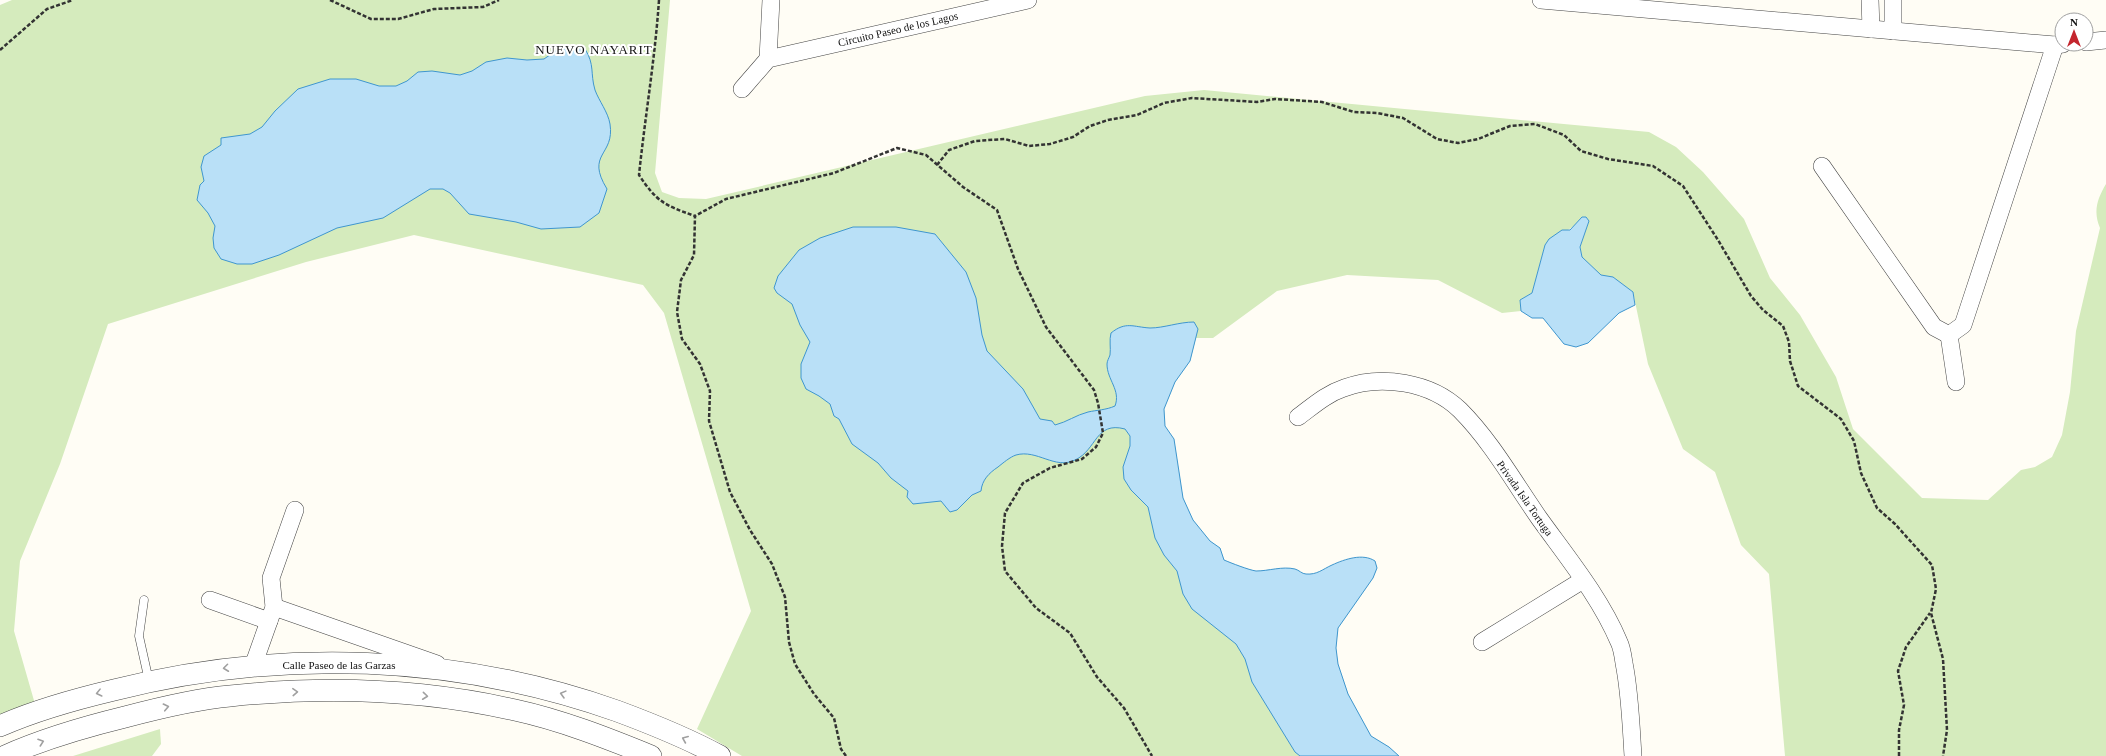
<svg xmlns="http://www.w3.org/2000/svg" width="2106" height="756" viewBox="0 0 2106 756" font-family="Georgia,serif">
<rect width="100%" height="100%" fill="#fffdf5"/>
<g fill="#d5ebbd">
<path d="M12 0H670L655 173 662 192 679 198 706 199 1145 96 1204 90 1649 132 1676 147 1703 172 1744 219 1770 278 1800 315 1836 377 1853 429 1922 498 1988 500 2021 470 2035 467 2052 457 2062 435 2070 392 2076 331 2100 228C2093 212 2097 199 2106 184V756H1785L1769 574 1741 545 1715 472 1683 449 1648 364 1633 292 1613 277 1601 276 1582 257 1580 247 1589 221 1582 217C1572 233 1555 232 1545 245L1532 293 1520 300 1521 311 1502 313 1438 280 1347 275 1277 291 1213 338H1196L1190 361 1175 382 1164 409 1165 427 1174 439 1183 498 1193 520 1210 541 1220 548 1224 560C1231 563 1249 570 1256 571 1269 571 1282 566 1295 569 1299 570 1302 574 1306 574 1317 575 1323 569 1332 565 1345 559 1363 553 1375 561L1377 568 1373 578 1338 628 1336 648 1338 664 1348 694 1371 736 1389 747 1399 756H742L697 729 751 611 664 313 643 285 414 235 306 262 108 324 60 464 20 561 14 631 35 704 0 721V5Z"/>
<path d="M160 729 161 744 152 756H73Z"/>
</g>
<g fill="#b9e0f7" stroke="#3f96cf">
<path d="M574 45 585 49C595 65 590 73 595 90 599 101 608 112 610 124 615 156 585 153 607 189L599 213 580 227 541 229 516 222 469 214 450 193 443 189H430L383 218 337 228 279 255 252 264H237L221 259 214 248 213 238 215 226 208 213 197 200 200 185 204 181 201 167 204 156 221 145V138L250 134 262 127 275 111 298 89 330 79H356L379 86H396L407 81 418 72 432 71 460 75 472 71 486 62 507 58 527 60 544 59 560 48Z"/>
<path d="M1582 217H1586L1589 221 1580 247 1582 257 1601 275 1613 277 1633 292 1635 305 1619 313 1588 343 1576 347 1564 344 1543 318H1532L1521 311 1520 300 1532 293 1545 245 1549 239 1562 230H1570Z"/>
<path d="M853 227H896L935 234 966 272 976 298 982 335 987 351 1023 389 1040 419 1052 421 1055 425C1067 422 1076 415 1088 412 1097 410 1106 410 1115 406 1121 390 1107 380 1107 364 1107 361 1109 358 1110 355 1111 348 1109 340 1111 333 1126 321 1133 327 1150 328 1164 328 1179 322 1194 322L1198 329 1190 361 1175 382 1164 409 1165 426 1174 439 1183 498 1193 520 1210 541 1220 548 1224 560C1231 563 1249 570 1256 571 1269 571 1282 566 1295 569 1299 570 1302 574 1306 574 1317 575 1323 569 1332 565 1345 559 1363 553 1375 561L1377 568 1373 578 1338 628 1336 648 1338 664 1348 694 1371 736 1389 747 1399 756H1300L1295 752 1252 682 1245 659 1236 644 1192 609 1183 594 1177 571 1164 555 1155 538 1148 507 1131 490 1124 479 1123 467 1130 446V436L1125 429C1095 421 1097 450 1075 460 1055 470 1037 449 1016 455 1010 457 1003 463 998 467 989 473 982 480 981 491L972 495 957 510 950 512 941 501 913 504 907 497 908 491 891 478 878 463 852 444 839 419 834 416 830 404 819 396 806 389 801 378V364L810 342 800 325 792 304 777 293 774 288 778 276 799 250 820 238Z"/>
</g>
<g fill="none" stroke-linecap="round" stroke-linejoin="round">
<g stroke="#444" stroke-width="9">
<path id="service" d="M144 600 139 636 149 681"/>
</g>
<g stroke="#444" stroke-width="18">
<g id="minor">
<path d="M1541 0 2055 45 2063 44"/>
<path d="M1870 0 1871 29"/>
<path d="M1893 0V31"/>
<path d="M2086 42 2106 40"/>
<path d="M768 59 771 0"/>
<path d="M742 89 768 59 1028 0"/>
<path d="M1822 166 1934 327 1949 335"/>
<path d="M1949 335 1963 325 2055 45"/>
<path d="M1949 335 1956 382"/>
<path d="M1298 417C1313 406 1326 394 1344 388 1381 374 1431 382 1460 410 1491 441 1514 482 1539 518 1567 557 1600 597 1619 642 1622 648 1623 656 1624 663 1630 693 1631 725 1633 756"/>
<path d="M210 600 269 621"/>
<path d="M274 607 437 664"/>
<path d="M1482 642 1583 580"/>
<path d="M253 666 274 607 271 578 295 510"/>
</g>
</g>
<g stroke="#444" stroke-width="22">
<g id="tertiary">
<path d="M0 726C36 710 76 699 114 690 280 648 456 654 617 711 652 724 687 738 720 756"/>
<path d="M5 756C43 739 84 727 125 717 159 708 195 699 230 696 324 686 422 689 515 710 561 720 607 738 651 756"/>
</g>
</g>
<g stroke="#333" stroke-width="2.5" stroke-dasharray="4 2" stroke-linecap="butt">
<path d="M330 0 371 19H398L434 9 483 7 499 0"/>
<path d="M659 0C655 59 645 117 639 175 657 202 664 205 695 216"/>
<path d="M0 50 47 9 73 0"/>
<path d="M937 165 949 150 975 141 1005 139 1029 146 1050 144 1073 137 1090 126 1108 120 1137 115 1164 103 1192 98 1257 102 1275 99 1322 102 1354 112 1377 113 1403 118 1437 139 1458 143 1478 139 1510 126 1535 124 1564 135 1581 151 1608 159 1653 166 1683 186 1718 240 1751 296 1763 310 1783 326 1789 342 1790 361 1798 386 1841 419 1854 441 1861 473 1877 508 1895 524 1932 565 1936 589 1931 613 1943 659 1947 730 1943 756"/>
<path d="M846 756 841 749 834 718 814 694 795 664 789 642 785 597 772 564 750 530 730 492 709 421 710 391 700 364 682 339 677 312 681 280 694 255 695 216 726 199 834 173 897 148 926 155 963 187 997 210 1018 269 1046 327 1094 390 1098 403 1103 433 1096 447 1082 459 1050 468 1023 483 1005 513 1002 546 1005 571 1036 608 1070 633 1097 677 1124 708 1152 756"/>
<path d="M1899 756V730L1904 705 1898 671 1906 647 1930 613"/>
</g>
<use href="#service" stroke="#fff" stroke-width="8"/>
<use href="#minor" stroke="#fff" stroke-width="17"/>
<use href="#tertiary" stroke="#fff" stroke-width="21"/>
</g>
<defs><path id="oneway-chevron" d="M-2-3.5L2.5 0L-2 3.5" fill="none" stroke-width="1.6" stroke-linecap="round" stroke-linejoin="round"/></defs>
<g stroke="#a0a0a0">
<use href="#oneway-chevron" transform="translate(226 668) rotate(173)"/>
<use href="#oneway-chevron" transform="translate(295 692) rotate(-3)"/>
<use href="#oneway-chevron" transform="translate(99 693) rotate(166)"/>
<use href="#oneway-chevron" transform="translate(563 694) rotate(-165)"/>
<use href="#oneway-chevron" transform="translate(425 696) rotate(6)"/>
<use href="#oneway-chevron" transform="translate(166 707) rotate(-12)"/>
<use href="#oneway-chevron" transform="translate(685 739) rotate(-157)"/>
<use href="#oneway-chevron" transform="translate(41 742) rotate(-19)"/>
</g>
<g text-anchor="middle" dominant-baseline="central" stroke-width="4" stroke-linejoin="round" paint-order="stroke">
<g font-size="11" fill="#111" stroke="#fff">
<text transform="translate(898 29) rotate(-13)">Circuito Paseo de los Lagos</text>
<text transform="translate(1525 498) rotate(55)">Privada Isla Tortuga</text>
<text x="339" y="665">Calle Paseo de las Garzas</text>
</g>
<g font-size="13" letter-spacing="1" fill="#111" stroke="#fff">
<text x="594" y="49">NUEVO NAYARIT</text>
</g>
</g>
<g transform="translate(2074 32)"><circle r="19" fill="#ffffff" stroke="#a0a0a0"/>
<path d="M0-3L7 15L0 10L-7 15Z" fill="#c4262e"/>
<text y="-6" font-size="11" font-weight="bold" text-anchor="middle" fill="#111111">N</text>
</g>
</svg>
